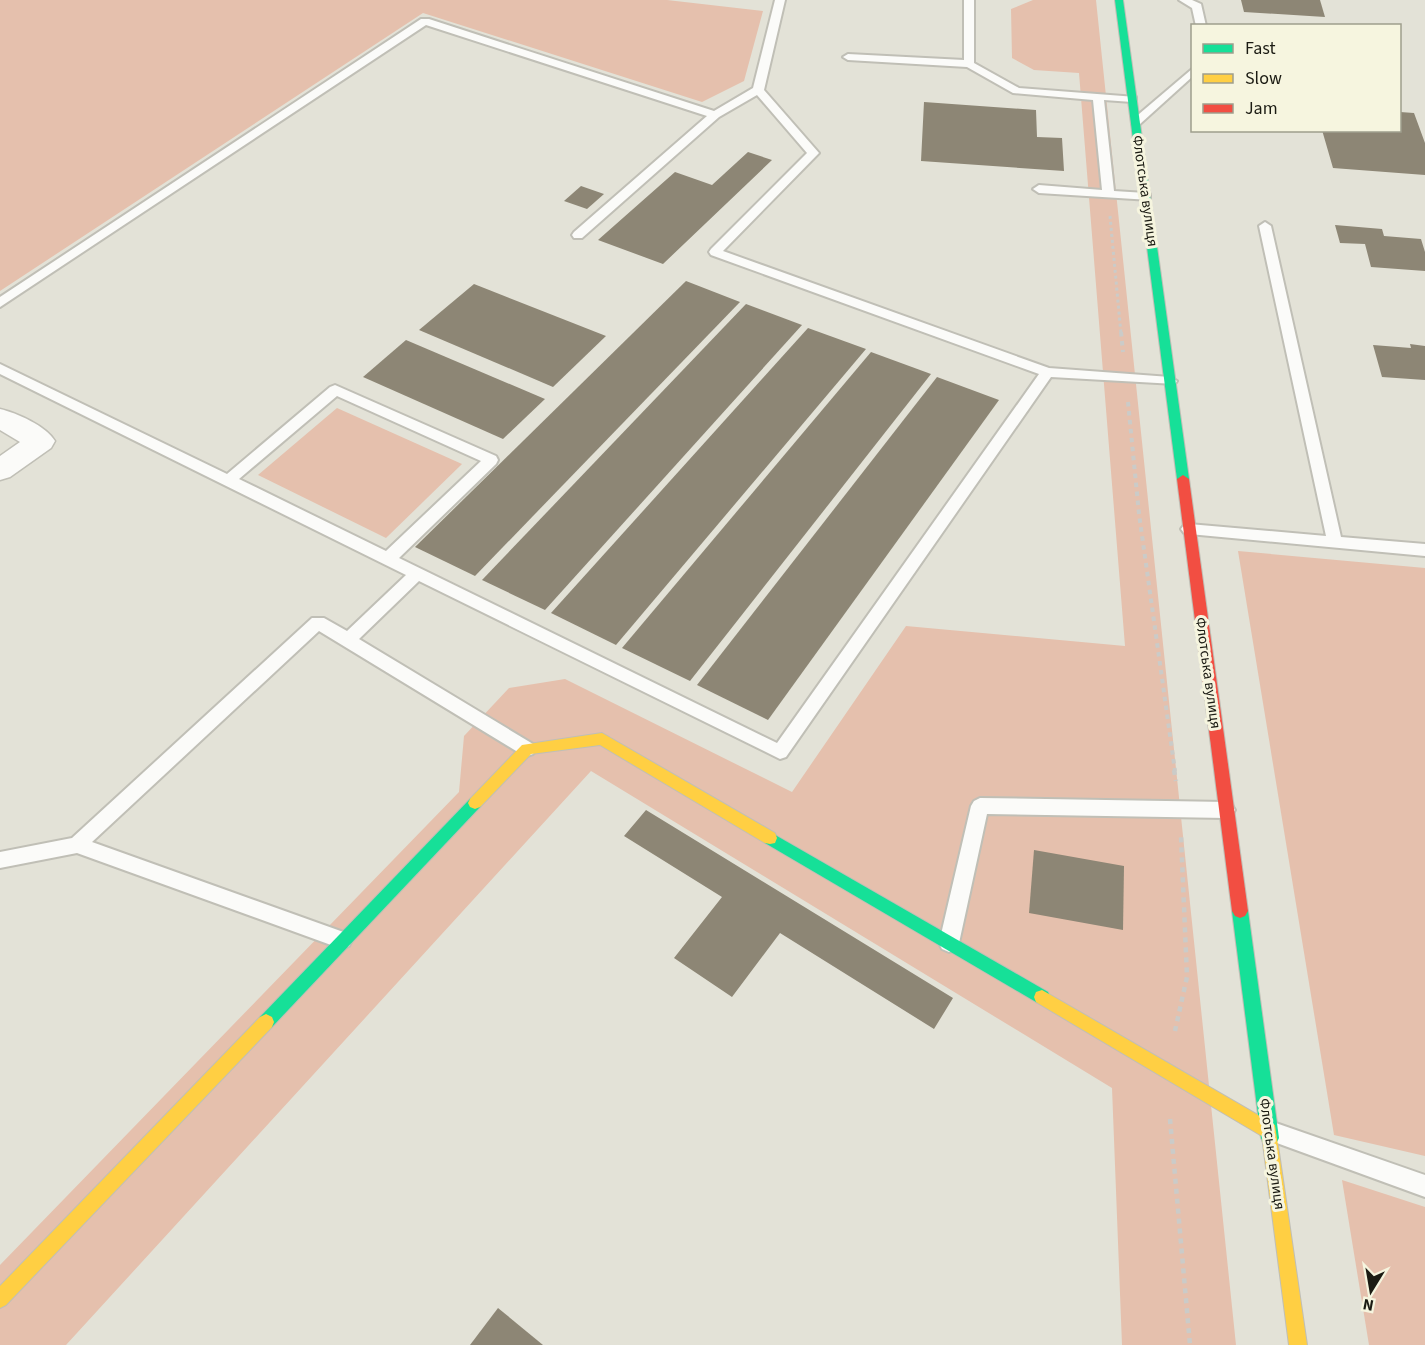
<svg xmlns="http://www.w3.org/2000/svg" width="1425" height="1345" viewBox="0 0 1425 1345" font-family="'Source Sans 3',sans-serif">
<rect width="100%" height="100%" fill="#e3e2d7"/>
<g fill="#e5c0ad">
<path d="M0 0H667L763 11 744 81 702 102 423 13 0 291Z"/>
<path d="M1033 0H1096L1236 1345H1122L1112 1088 591 771 66 1345H0V1265L459 792 464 736 509 688 565 679 792 792 906 626 1125 646 1079 73 1034 70 1012 58 1011 9Z"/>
<path d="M337 408 462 464 386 538 258 475Z"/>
<path d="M1238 551 1425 568V1156L1334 1135Z"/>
<path d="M1342 1180 1425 1207V1345H1369Z"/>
</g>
<g fill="#8d8675">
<path d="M1241 0H1320L1325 17 1244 12Z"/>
<path d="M924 102 1036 110 1037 137 1062 138 1064 171 921 161Z"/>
<path d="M1400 112 1414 113 1425 143V175L1333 168 1322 130H1400Z"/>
<path d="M748 152 772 160 663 264 598 240 675 172 712 185Z"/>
<path d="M581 186 604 194 587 209 564 201Z"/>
<path d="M1335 225 1382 229 1384 236 1421 239 1425 252V271L1371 267 1365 244 1340 243Z"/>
<path d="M686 281 740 302 475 576 415 547Z"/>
<path d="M474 284 606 336 553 387 419 330Z"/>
<path d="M746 304 802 325 545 610 482 580Z"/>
<path d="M808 328 866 349 616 645 551 613Z"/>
<path d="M406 340 545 399 503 439 363 377Z"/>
<path d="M1410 344 1425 346V380L1382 377 1373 345 1411 348Z"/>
<path d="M871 352 931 374 690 681 622 648Z"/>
<path d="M937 377 999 400 768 720 697 685Z"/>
<path d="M646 810 953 998 934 1029 780 933 732 997 674 958 722 897 624 836Z"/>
<path d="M1034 850 1124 866 1123 930 1029 913Z"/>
<path d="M498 1308 543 1345H470Z"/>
</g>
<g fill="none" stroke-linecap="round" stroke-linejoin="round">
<g stroke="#c0bfb6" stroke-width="4">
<g id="lane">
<path d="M775 0H785L764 90 819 153 723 251 1049 368 1170 377 1177 381 1175 384 1051 377 786 757 780 759 419 581 359 639 533 744 536 749 533 754 527 756 521 754 319 631 92 842 349 934 352 940 349 946 342 949 77 853 0 868V852L72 838 312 618H324L347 631 406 575 0 374V364L227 474 330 387 335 385 496 456 498 460 496 464 399 558 777 743 1039 374 711 255 709 252 711 249 807 153 757 95 719 117 582 238H574L572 235 574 232 707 116 426 25 0 307V297L421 19H429L714 111 753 88ZM337 396 481 461 386 551 239 479Z"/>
<path d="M964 0H974V63L1019 88 1136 97V101L1132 102 1104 100 1114 191 1146 193 1150 194V200L1039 193 1033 189 1039 185 1102 190 1093 100 1013 93 967 67 848 60 843 57 848 54 964 60Z"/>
<path d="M1179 0H1192L1201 4 1206 26H1196L1192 8Z"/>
<path d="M1192 69V77L1140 124H1132V120Z"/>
<path d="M1265 222 1271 226 1341 537 1425 544V556L1189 534 1184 533 1181 529 1184 525 1189 524 1326 536 1259 226Z"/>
<path d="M980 798 1226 802 1232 805 1235 810 1232 815 1226 818 987 814 959 943 956 949 949 952 942 949 939 943 971 806 974 801Z"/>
<path d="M1270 1121 1425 1175V1197L1263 1138 1260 1131 1263 1124Z"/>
</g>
</g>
<g stroke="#c0bfb6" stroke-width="3">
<path id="street" d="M0 409C17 413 46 426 55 441L51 448 10 477 0 480V456L20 442 0 430Z"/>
</g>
<g stroke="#c0bfb6" stroke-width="2">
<g id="fast">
<path d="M1115 0H1123L1189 479 1183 483 1177 479Z"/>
<path d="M475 797 480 799 482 803 480 807 272 1027 266 1030 260 1027 258 1022 260 1017 470 799Z"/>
<path d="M770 832 1048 992 1050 997 1048 1002 1042 1004 1036 1002 765 843 763 838 765 833Z"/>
<path d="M1240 904 1245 906 1248 911 1279 1138 1276 1144 1270 1147 1264 1144 1261 1138 1232 911 1235 906Z"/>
</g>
</g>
<g stroke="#c0bfb6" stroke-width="2">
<g id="slow">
<path d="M602 733 775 833 777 838 775 843 770 844 765 843 600 745 531 754 480 807 475 809 470 807 468 803 470 799 522 745Z"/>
<path d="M1042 990 1275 1125 1307 1345H1289L1262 1136 1036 1002 1034 997 1036 992Z"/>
<path d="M266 1014 272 1017 274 1022 272 1027 6 1305 0 1308V1286L260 1017Z"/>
</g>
</g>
<g stroke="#c0bfb6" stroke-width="2">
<path id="jam" d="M1183 475 1189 479 1248 911 1245 916 1240 918 1235 916 1232 911 1177 479Z"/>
</g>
<path stroke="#cbcbc8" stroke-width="3" stroke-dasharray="3 3" stroke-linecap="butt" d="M1110 216 1121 334"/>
<g stroke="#cbcbc8" stroke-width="4" stroke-dasharray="4.5 4.5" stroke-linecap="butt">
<path d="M1121 332 1123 352"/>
<path d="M1128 402 1139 514 1175 771"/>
</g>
<g stroke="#cbcbc8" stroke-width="4.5" stroke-dasharray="5 5" stroke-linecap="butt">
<path d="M1174 770 1176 781"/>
<path d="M1175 1031 1187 977 1181 836"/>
<path d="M1170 1119 1190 1345"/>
</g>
<use href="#lane" fill="#fbfbf9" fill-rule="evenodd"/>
<use href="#street" fill="#fbfbf9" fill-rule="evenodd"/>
<use href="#fast" fill="#16e098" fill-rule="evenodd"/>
<use href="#slow" fill="#ffcf43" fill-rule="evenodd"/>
<use href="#jam" fill="#f24e42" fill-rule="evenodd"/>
</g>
<g text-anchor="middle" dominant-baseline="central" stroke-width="6" stroke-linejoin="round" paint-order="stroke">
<g font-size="15" fill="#1b1b13" stroke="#f6f5df">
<text transform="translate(1145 191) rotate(82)">Флотська вулиця</text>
<text transform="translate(1208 673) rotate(82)">Флотська вулиця</text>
<text transform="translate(1272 1154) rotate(82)">Флотська вулиця</text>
</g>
</g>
<rect x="1191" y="24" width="210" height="108" fill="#f6f5df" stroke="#9e9e8d" stroke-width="1.5"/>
<rect x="1203" y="44" width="30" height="9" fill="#16e098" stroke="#9e9e8d" stroke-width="1.5"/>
<text x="1245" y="54" font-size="18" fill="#1b1b13">Fast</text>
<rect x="1203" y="74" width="30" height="9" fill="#ffcf43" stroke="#9e9e8d" stroke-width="1.5"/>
<text x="1245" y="84" font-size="18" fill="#1b1b13">Slow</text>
<rect x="1203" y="104" width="30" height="9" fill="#f24e42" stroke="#9e9e8d" stroke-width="1.5"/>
<text x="1245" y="114" font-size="18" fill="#1b1b13">Jam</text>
<g transform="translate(1371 1291) rotate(191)" stroke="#f6f5df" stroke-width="4.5" paint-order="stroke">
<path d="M0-4.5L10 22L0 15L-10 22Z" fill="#1b1b13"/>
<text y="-9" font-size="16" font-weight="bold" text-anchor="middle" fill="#1b1b13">N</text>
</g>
</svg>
